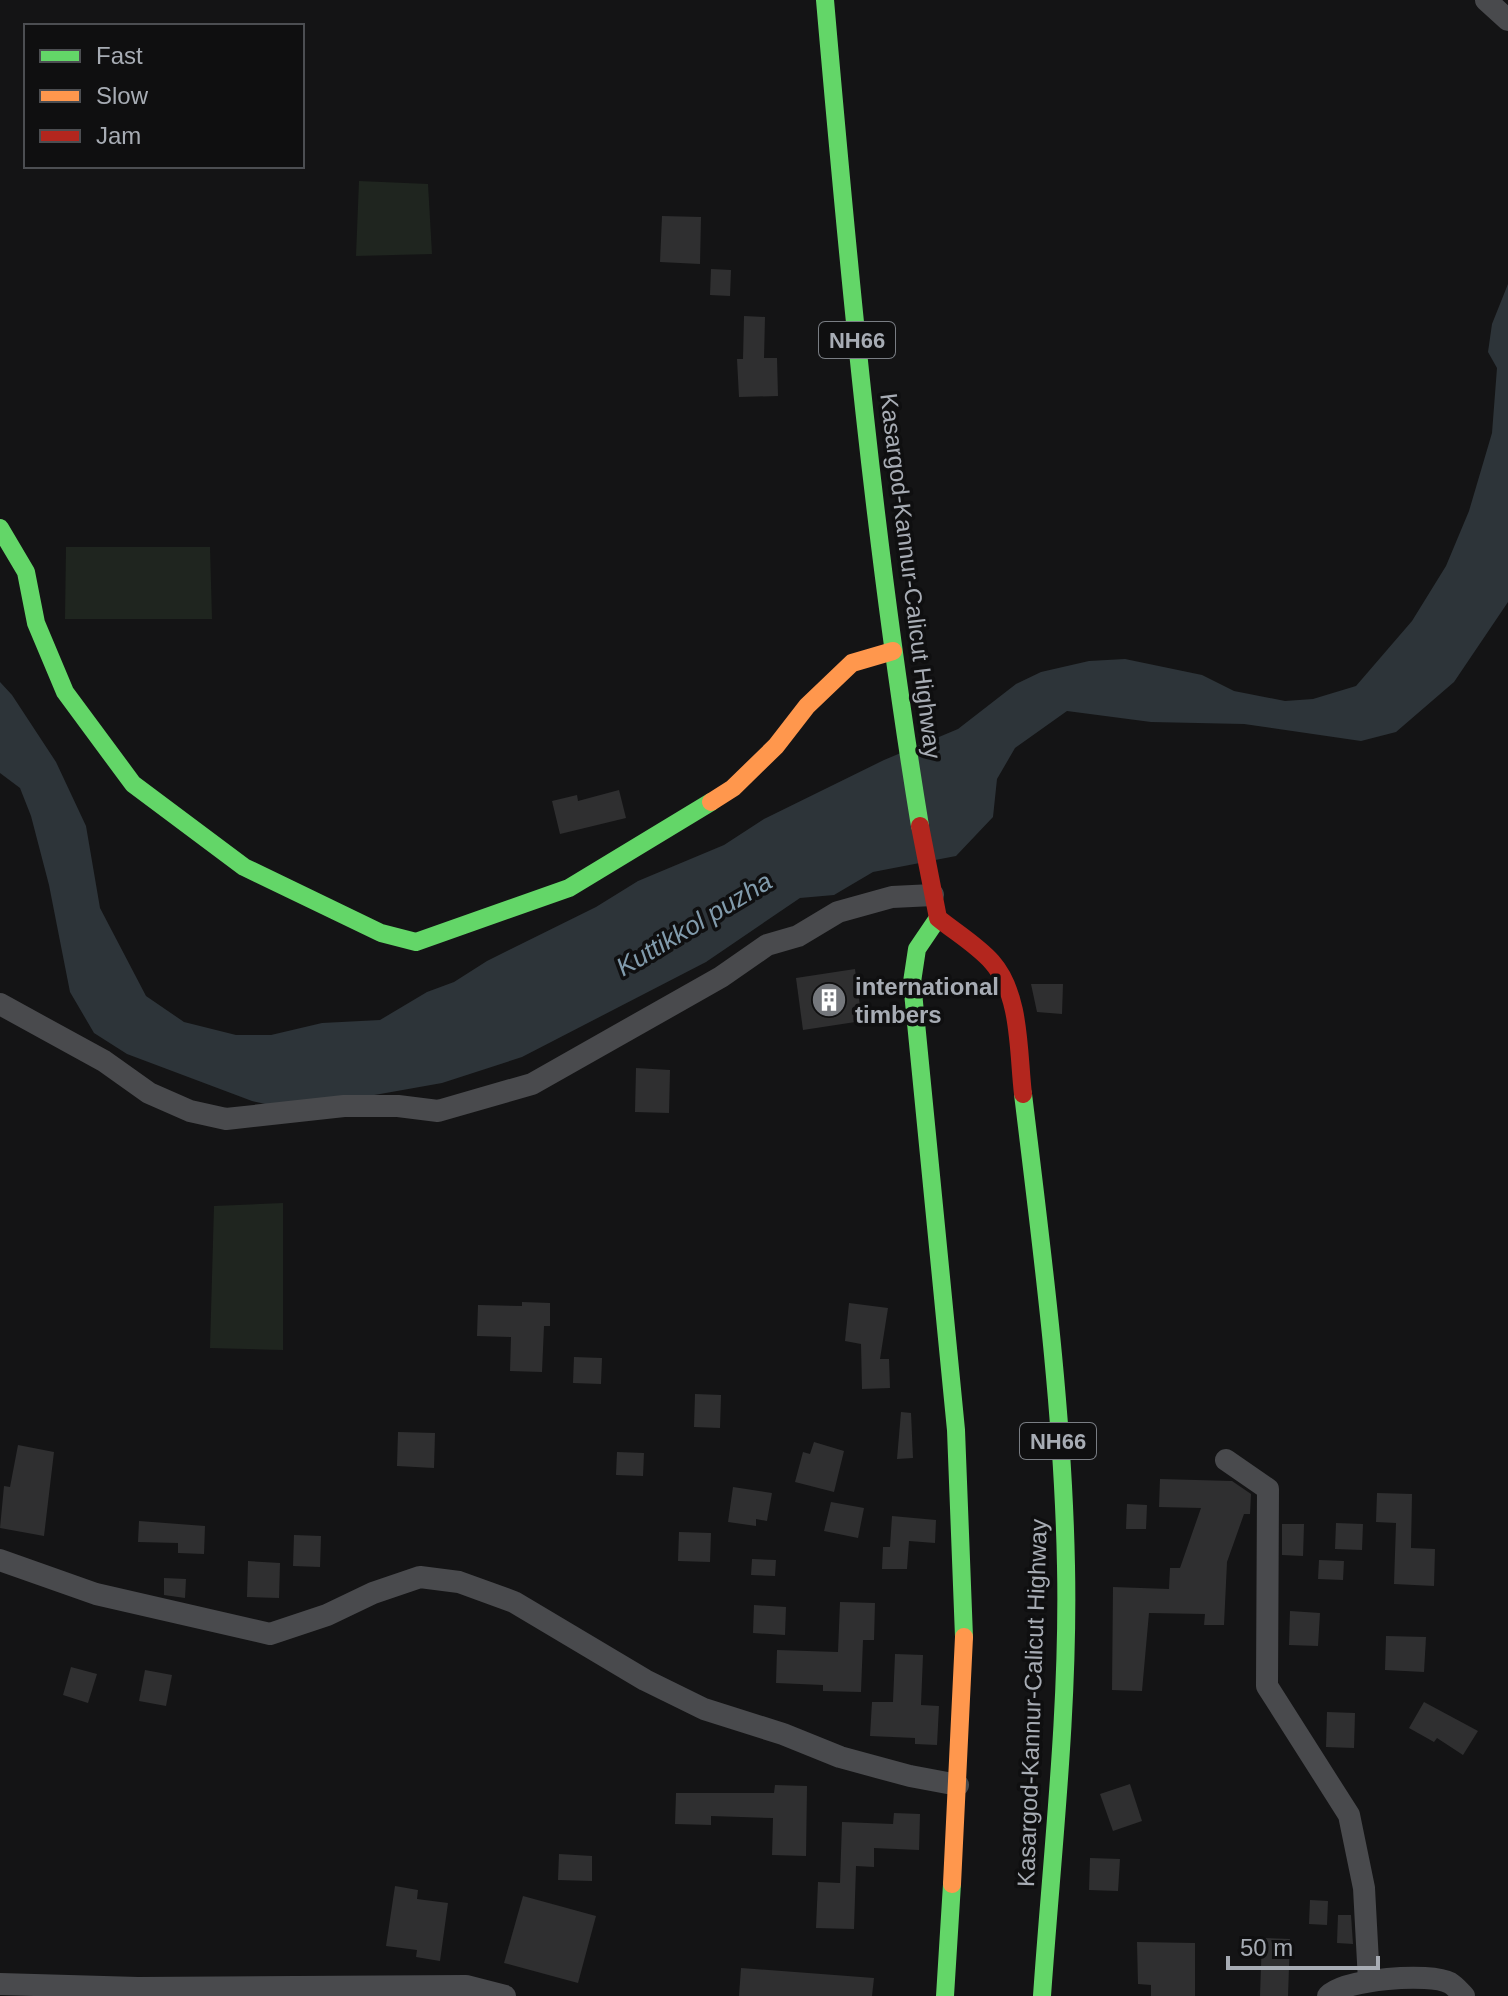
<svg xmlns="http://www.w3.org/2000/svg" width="1508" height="1996" viewBox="0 0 1508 1996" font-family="Helvetica,sans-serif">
<rect width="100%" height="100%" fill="#141415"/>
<g fill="#1f251f">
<path d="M359 181 428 184 432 254 356 256Z"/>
<path d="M66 547H210L212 619H65Z"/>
<path d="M283 1203V1350L210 1348 214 1206Z"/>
</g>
<path fill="#2d3439" d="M1508 284V602L1454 682 1396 732 1361 741 1244 724 1151 722 1067 711 1015 748 997 779 993 817 956 856 873 872 834 895 800 898 706 962 522 1057 442 1083 307 1107H279L252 1101 127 1054 94 1033 70 992 49 885 31 816 20 788 0 773V682L12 695 56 762 86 826 100 908 146 996 184 1022 236 1035H271L322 1023 380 1020 427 992 454 982 487 961 596 907 638 881 724 845 764 819 884 760 958 729 1016 684 1041 672 1089 661 1125 659 1202 675 1234 691 1285 701 1313 699 1356 686 1412 621 1446 566 1469 511 1492 433 1497 368 1488 352 1492 324Z"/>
<g fill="#2f2f30">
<path d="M662 216 701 217 700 264 660 262Z"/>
<path d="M711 269 731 270 730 296 710 295Z"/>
<path d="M744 316 765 317 764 358H777L778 396 739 397 737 359H743Z"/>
<path d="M619 790 626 818 560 834 552 801 577 795 578 801Z"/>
<path d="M855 969 862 1021 803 1030 796 978Z"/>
<path d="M1031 984H1063L1062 1014 1037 1012Z"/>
<path d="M636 1068 670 1070 669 1113 635 1112Z"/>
<path d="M522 1302 550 1303V1326H544L542 1372 510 1371 511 1337 477 1336 478 1305 522 1306Z"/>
<path d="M849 1303 888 1308 880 1359H889L890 1388 862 1389 861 1344 845 1341Z"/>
<path d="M574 1357 602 1358 601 1384 573 1383Z"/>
<path d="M695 1394 721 1395 720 1428 694 1427Z"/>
<path d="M901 1412 911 1413 913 1458 897 1459Z"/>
<path d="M398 1432 435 1433 434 1468 397 1466Z"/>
<path d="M814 1442 844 1451 834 1492 795 1482 803 1452 810 1454Z"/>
<path d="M18 1445 54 1452 44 1536 0 1528 4 1486 10 1487Z"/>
<path d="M617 1452 644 1453 643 1476 616 1475Z"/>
<path d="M1160 1479 1232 1481 1251 1494 1250 1514H1244L1227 1562 1224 1625H1204L1205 1614 1149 1613 1142 1691 1112 1690 1113 1587 1169 1589 1170 1568H1180L1201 1508 1159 1507Z"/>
<path d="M733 1487 772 1493 767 1521 756 1519V1526L728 1522Z"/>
<path d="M1377 1493 1412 1494 1411 1548 1435 1549 1434 1586 1394 1584 1396 1523 1376 1522Z"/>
<path d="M831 1502 864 1508 858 1538 824 1531Z"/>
<path d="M1127 1504 1147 1505 1146 1529H1126Z"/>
<path d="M892 1516 936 1520 935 1543 909 1541 907 1569H882L883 1547H890Z"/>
<path d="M139 1521 205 1526 204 1554 178 1553V1543L138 1542Z"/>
<path d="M1336 1523 1363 1524 1362 1550 1335 1549Z"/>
<path d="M1282 1524H1304L1303 1556 1282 1555Z"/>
<path d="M679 1532 711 1533 710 1562 678 1561Z"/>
<path d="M294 1535 321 1536 320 1567 293 1566Z"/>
<path d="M752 1559 776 1560 775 1576 751 1575Z"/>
<path d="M1319 1560 1344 1561 1343 1580 1318 1579Z"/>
<path d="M248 1561 280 1563 279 1598 247 1597Z"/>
<path d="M164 1578 186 1579 185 1598 164 1595Z"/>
<path d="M840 1602 875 1603 874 1640H863L861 1692 823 1691V1685L776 1683 777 1650 838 1652Z"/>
<path d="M754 1605 786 1607 785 1635 753 1633Z"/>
<path d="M1290 1611 1320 1613 1318 1646 1289 1645Z"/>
<path d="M1386 1636 1426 1637 1424 1672 1385 1670Z"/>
<path d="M895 1654 923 1655 921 1705 939 1706 937 1745 915 1744V1738L870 1736 872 1702H893Z"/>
<path d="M71 1667 97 1674 88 1703 63 1695Z"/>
<path d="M145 1670 172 1675 166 1706 139 1701Z"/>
<path d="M1424 1702 1478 1731 1463 1755 1437 1738 1434 1742 1409 1728Z"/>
<path d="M1327 1712 1355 1713 1354 1748 1326 1747Z"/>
<path d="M1130 1784 1142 1821 1113 1831 1100 1794Z"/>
<path d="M775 1785 807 1786 806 1856 772 1855 773 1818 711 1816V1825L675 1824 676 1793H774Z"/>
<path d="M894 1813 920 1814 919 1850 874 1848V1867L856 1866 854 1929 816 1928 818 1882 840 1883 842 1822 893 1824Z"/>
<path d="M559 1854 592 1856V1881L558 1880Z"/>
<path d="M1090 1858 1120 1859 1118 1891 1089 1890Z"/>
<path d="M395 1886 418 1890 417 1899 448 1903 440 1961 416 1957 417 1950 386 1946Z"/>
<path d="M523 1896 596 1916 578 1983 504 1963Z"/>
<path d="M1310 1900 1328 1901 1327 1925 1309 1924Z"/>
<path d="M1338 1915H1351L1353 1944 1337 1943Z"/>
<path d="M1262 1938 1290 1939 1288 1996H1260Z"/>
<path d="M1137 1942 1195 1943V1996H1151V1985L1138 1984Z"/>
<path d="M741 1968 874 1978 872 1996H739Z"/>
</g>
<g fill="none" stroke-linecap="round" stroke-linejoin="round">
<g stroke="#494a4d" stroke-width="22">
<path d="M1486 0 1508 20"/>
<path d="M0 1004 104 1061 149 1093 190 1111 226 1119 344 1106H398L438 1111 532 1084 721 977 767 945 798 936 838 912 892 897 933 895"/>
<path d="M1226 1460 1268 1489 1267 1686 1349 1815 1364 1888 1369 1981"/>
<path d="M0 1560 96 1594 270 1634 327 1615 373 1593 420 1577 459 1582 514 1602 645 1680 704 1709 783 1734 840 1757 910 1776 958 1785"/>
<path d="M0 1984 138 1988 466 1986 505 1996"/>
<path d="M1328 1996C1344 1979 1430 1972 1450 1983 1455 1986 1460 1992 1464 1996"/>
</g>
<g stroke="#63d668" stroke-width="18">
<path d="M825 0C849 276 875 552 920 826"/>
<path d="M0 528 26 572 36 623 65 692 133 784 244 867 381 933 416 942 569 888 711 802"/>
<path d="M938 918 917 949 912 982 956 1430 964 1637"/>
<path d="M1023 1094C1042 1251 1063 1408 1066 1566 1069 1709 1052 1853 1042 1996"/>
<path d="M945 1996 952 1884"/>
</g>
<g stroke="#ff974d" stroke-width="18">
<path d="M711 802 733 788 776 746 807 706 852 663 893 651"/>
<path d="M952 1884 964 1637"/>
</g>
<path stroke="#b3261e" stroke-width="18" d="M920 826 938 918C955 932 977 945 992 962 1021 995 1018 1052 1023 1094"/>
</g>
<defs>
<g id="building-disc" transform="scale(1.8)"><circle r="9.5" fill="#74777c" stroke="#0f0f10"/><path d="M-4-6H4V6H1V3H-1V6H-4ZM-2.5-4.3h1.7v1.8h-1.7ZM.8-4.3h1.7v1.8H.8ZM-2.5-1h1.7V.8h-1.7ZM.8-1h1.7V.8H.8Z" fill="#fff"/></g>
</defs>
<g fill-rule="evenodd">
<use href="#building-disc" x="829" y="1000"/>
</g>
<g text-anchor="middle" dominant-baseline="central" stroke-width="7" stroke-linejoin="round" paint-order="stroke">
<g fill="#0f0f10" stroke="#797d83" stroke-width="2">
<rect x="819" y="322" width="76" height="36" rx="6"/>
<rect x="1020" y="1423" width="76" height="36" rx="6"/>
</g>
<g font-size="22" font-weight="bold" fill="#a7acb4">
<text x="857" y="340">NH66</text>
<text x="1058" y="1441">NH66</text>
</g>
<g font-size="24" fill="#a7acb4" stroke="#0f0f10">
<text transform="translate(911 576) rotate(83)">Kasargod-Kannur-Calicut Highway</text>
<text transform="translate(1032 1703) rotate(-88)">Kasargod-Kannur-Calicut Highway</text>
</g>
<g font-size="24" font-weight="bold" fill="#a7acb4" stroke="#0f0f10" text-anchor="start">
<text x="855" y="986">international<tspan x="855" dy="28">timbers</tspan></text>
</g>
<g font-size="26" font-style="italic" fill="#819bac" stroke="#0f0f10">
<text transform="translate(694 924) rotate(-31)">Kuttikkol puzha</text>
</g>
</g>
<rect x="24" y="24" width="280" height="144" fill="#0f0f10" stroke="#4c4e52" stroke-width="2"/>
<rect x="40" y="50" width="40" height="12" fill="#63d668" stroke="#4c4e52" stroke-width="2"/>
<text x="96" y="64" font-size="24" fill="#a7acb4">Fast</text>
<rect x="40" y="90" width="40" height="12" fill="#ff974d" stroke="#4c4e52" stroke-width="2"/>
<text x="96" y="104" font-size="24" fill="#a7acb4">Slow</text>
<rect x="40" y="130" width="40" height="12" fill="#b3261e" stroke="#4c4e52" stroke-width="2"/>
<text x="96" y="144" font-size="24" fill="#a7acb4">Jam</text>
<path d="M1228 1956v12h150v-12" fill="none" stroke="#a7acb4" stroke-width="4"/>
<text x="1240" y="1956" font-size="24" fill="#a7acb4" stroke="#0f0f10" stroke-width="6" paint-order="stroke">50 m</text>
</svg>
